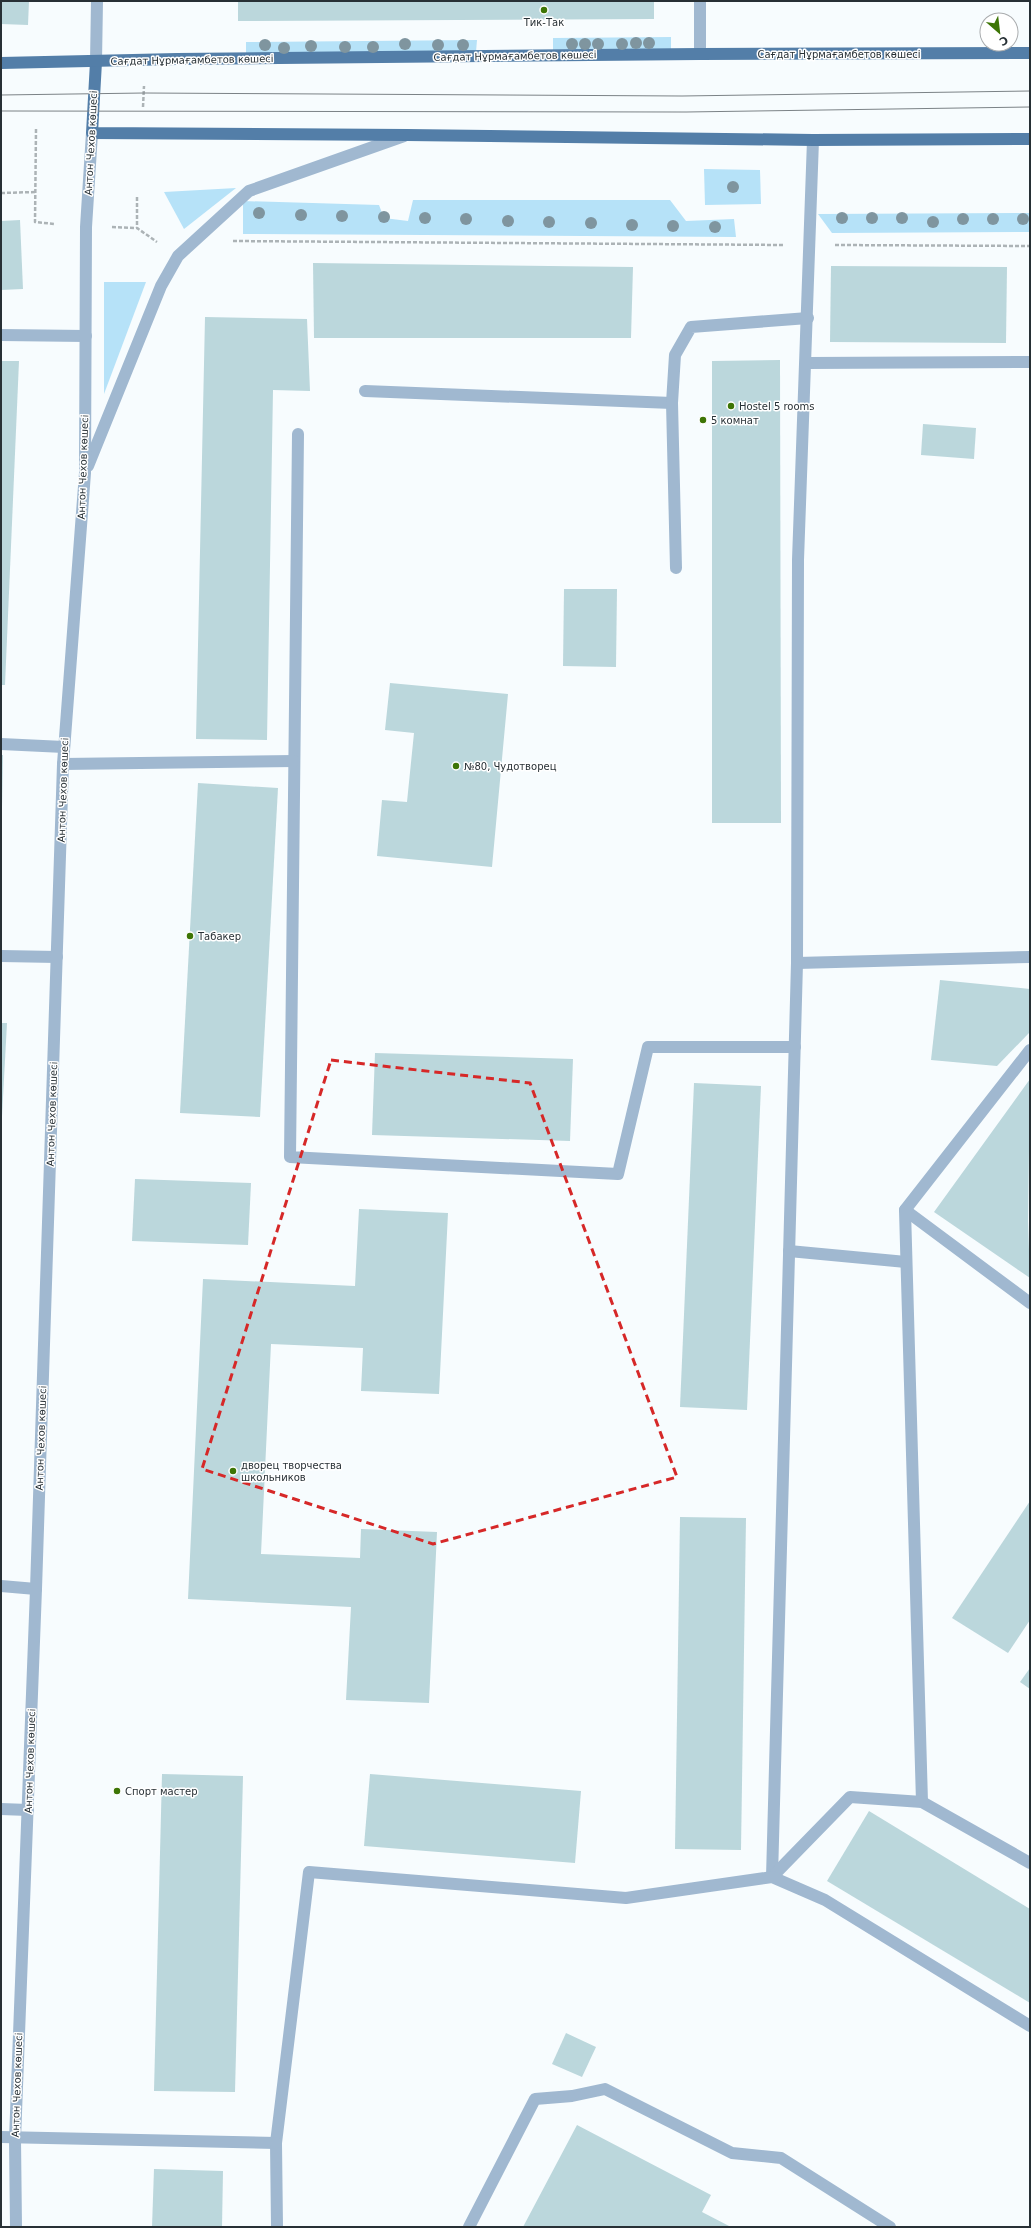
<svg xmlns="http://www.w3.org/2000/svg" width="1031" height="2228" viewBox="0 0 1031 2228" font-family="'DejaVu Sans',sans-serif">
<rect width="100%" height="100%" fill="#f7fcfe"/>
<g fill="#b6e2f8">
<path d="M671 37V50L553 52V38Z"/>
<path d="M477 40 476 52 246 53V42Z"/>
<path d="M704 169 760 170 761 204 705 205Z"/>
<path d="M236 188 184 229 164 192Z"/>
<path d="M413 200H670L686 221 734 219 736 237 243 234V201L379 205 384 218 408 221Z"/>
<path d="M1030 213V232L832 233 818 214Z"/>
<path d="M104 282H146L104 394Z"/>
</g>
<g fill="#bbd7dc">
<path d="M1 1H29L28 25 1 24Z"/>
<path d="M238 1H654V19L238 21Z"/>
<path d="M20 220 23 289 1 290V221Z"/>
<path d="M313 263 633 267 631 338H314Z"/>
<path d="M831 266 1007 267 1006 343 830 342Z"/>
<path d="M205 317 307 319 310 391 273 390 267 740 196 739Z"/>
<path d="M780 360 781 823H712V361Z"/>
<path d="M1 361H19L5 685H1Z"/>
<path d="M923 424 976 428 974 459 921 455Z"/>
<path d="M564 589H617L616 667 563 666Z"/>
<path d="M390 683 508 694 492 867 377 856 382 800 407 802 414 733 385 730Z"/>
<path d="M1 755H3L2 808H1Z"/>
<path d="M198 783 278 788 260 1117 180 1113Z"/>
<path d="M940 980 1030 989 1029 1033 997 1066 931 1060Z"/>
<path d="M1 1023H7L2 1116H1Z"/>
<path d="M375 1053 573 1059 570 1141 372 1135Z"/>
<path d="M1030 1079 1028 1221 1030 1278 934 1212Z"/>
<path d="M694 1083 761 1086 747 1410 680 1407Z"/>
<path d="M135 1179 251 1183 248 1245 132 1241Z"/>
<path d="M359 1209 448 1213 439 1394 361 1391 363 1348 271 1344 261 1554 360 1558 361 1529 437 1532 429 1703 346 1700 351 1607 188 1599 203 1279 355 1286Z"/>
<path d="M1030 1501V1620L1008 1653 952 1618Z"/>
<path d="M680 1517 746 1518 741 1850 675 1849Z"/>
<path d="M1030 1668V1689L1020 1682Z"/>
<path d="M162 1774 243 1776 235 2092 154 2091Z"/>
<path d="M370 1774 581 1791 575 1863 364 1846Z"/>
<path d="M869 1811 1030 1909V2003L827 1881Z"/>
<path d="M566 2033 596 2047 582 2077 552 2064Z"/>
<path d="M577 2125 711 2195 702 2212 731 2227H523Z"/>
<path d="M154 2169 223 2171 222 2227H152Z"/>
</g>
<g fill="none" stroke-linecap="round" stroke-linejoin="round">
<g stroke="#acb3b6" stroke-width="2.5" stroke-dasharray="4 2" stroke-linecap="butt">
<path d="M143 107 144 86"/>
<path d="M36 129 35 222 55 224"/>
<path d="M1 193 36 192"/>
<path d="M137 197V228"/>
<path d="M112 227 137 228 157 242"/>
<path d="M233 241 784 245"/>
<path d="M835 245 1030 246"/>
</g>
<g stroke="#a0b8d0" stroke-width="12">
<path d="M700 1V54"/>
<path d="M96 62 97 1"/>
<path d="M1 335 86 336"/>
<path d="M807 363 1030 362"/>
<path d="M365 391 672 403"/>
<path d="M298 434 290 1157 618 1174 648 1047H795"/>
<path d="M88 466 161 286 178 256 249 191 404 136"/>
<path d="M676 568 672 403 675 355 691 327 808 318"/>
<path d="M1 744 64 747"/>
<path d="M63 764 294 761"/>
<path d="M1 956 57 957"/>
<path d="M797 963 1030 957"/>
<path d="M905 1210 1030 1303"/>
<path d="M789 1251 906 1262"/>
<path d="M1 1586 36 1589"/>
<path d="M922 1802 905 1210 1030 1050"/>
<path d="M1 1809 28 1810"/>
<path d="M772 1877 797 963 798 560 813 140"/>
<path d="M772 1877 850 1797 922 1802 1030 1863"/>
<path d="M1 2137 276 2143 309 1872 626 1898 772 1877 825 1900 1030 2026"/>
<path d="M276 2143 277 2227"/>
<path d="M16 2227 15 2139 36 1589 63 764 85 473 86 227 92 133"/>
<path d="M469 2227 535 2099 572 2096 605 2089 732 2153 781 2158 890 2227"/>
</g>
<g stroke="#537ea8" stroke-width="12">
<path d="M96 62 92 133 407 135 813 140 1030 139"/>
<path d="M1 63 177 59 700 54 1030 53"/>
</g>
<g stroke="#7b8286" stroke-width="1">
<path d="M1 95 144 93 682 96 1030 91"/>
<path d="M1 111 686 112 1030 107"/>
</g>
</g>
<g fill="#7f959f">
<circle cx="636" cy="43" r="6"/>
<circle cx="649" cy="43" r="6"/>
<circle cx="405" cy="44" r="6"/>
<circle cx="572" cy="44" r="6"/>
<circle cx="585" cy="44" r="6"/>
<circle cx="598" cy="44" r="6"/>
<circle cx="622" cy="44" r="6"/>
<circle cx="265" cy="45" r="6"/>
<circle cx="438" cy="45" r="6"/>
<circle cx="463" cy="45" r="6"/>
<circle cx="311" cy="46" r="6"/>
<circle cx="345" cy="47" r="6"/>
<circle cx="373" cy="47" r="6"/>
<circle cx="284" cy="48" r="6"/>
<circle cx="733" cy="187" r="6"/>
<circle cx="259" cy="213" r="6"/>
<circle cx="301" cy="215" r="6"/>
<circle cx="342" cy="216" r="6"/>
<circle cx="384" cy="217" r="6"/>
<circle cx="425" cy="218" r="6"/>
<circle cx="842" cy="218" r="6"/>
<circle cx="872" cy="218" r="6"/>
<circle cx="902" cy="218" r="6"/>
<circle cx="466" cy="219" r="6"/>
<circle cx="963" cy="219" r="6"/>
<circle cx="993" cy="219" r="6"/>
<circle cx="1023" cy="219" r="6"/>
<circle cx="508" cy="221" r="6"/>
<circle cx="549" cy="222" r="6"/>
<circle cx="933" cy="222" r="6"/>
<circle cx="591" cy="223" r="6"/>
<circle cx="632" cy="225" r="6"/>
<circle cx="673" cy="226" r="6"/>
<circle cx="715" cy="227" r="6"/>
</g>
<path fill="none" stroke="#d62828" stroke-width="3" stroke-dasharray="8 5" stroke-linejoin="round" d="M331 1060 530 1083 677 1477 433 1544 202 1469Z"/>
<g fill="#3d7505" stroke="#fff" stroke-width="1.5">
<circle cx="544" cy="10" r="4"/>
<circle cx="731" cy="406" r="4"/>
<circle cx="703" cy="420" r="4"/>
<circle cx="456" cy="766" r="4"/>
<circle cx="190" cy="936" r="4"/>
<circle cx="233" cy="1471" r="4"/>
<circle cx="117" cy="1791" r="4"/>
</g>
<g text-anchor="middle" dominant-baseline="central" stroke-width="3" stroke-linejoin="round" paint-order="stroke">
<g font-size="10" fill="#273035" stroke="#fff" text-anchor="start">
<text x="544" y="22" text-anchor="middle">Тик-Так</text>
<text x="739" y="406">Hostel 5 rooms</text>
<text x="711" y="420">5 комнат</text>
<text x="464" y="766">№80, Чудотворец</text>
<text x="198" y="936">Табакер</text>
<text x="241" y="1465">дворец творчества<tspan x="241" dy="12">школьников</tspan></text>
<text x="125" y="1791">Спорт мастер</text>
</g>
<g font-size="10" fill="#273035" stroke="#fff">
<text x="839" y="54">Сағдат Нұрмағамбетов көшесі</text>
<text transform="translate(515 56) rotate(-1)">Сағдат Нұрмағамбетов көшесі</text>
<text transform="translate(192 60) rotate(-1)">Сағдат Нұрмағамбетов көшесі</text>
<text transform="translate(91 143) rotate(-87)">Антон Чехов көшесі</text>
<text transform="translate(83 467) rotate(-88)">Антон Чехов көшесі</text>
<text transform="translate(63 790) rotate(-88)">Антон Чехов көшесі</text>
<text transform="translate(52 1114) rotate(-88)">Антон Чехов көшесі</text>
<text transform="translate(41 1438) rotate(-88)">Антон Чехов көшесі</text>
<text transform="translate(30 1761) rotate(-88)">Антон Чехов көшесі</text>
<text transform="translate(17 2085) rotate(-88)">Антон Чехов көшесі</text>
</g>
</g>
<rect width="1031" height="2228" fill="none" stroke="#273035" stroke-width="4"/>
<g transform="translate(999 32) rotate(152)"><circle r="19" fill="#ffffff" stroke="#a9acae"/>
<path d="M0-3L7 15L0 10L-7 15Z" fill="#3d7505"/>
<text y="-6" font-size="11" font-weight="bold" text-anchor="middle" fill="#273035">С</text>
</g>
</svg>
